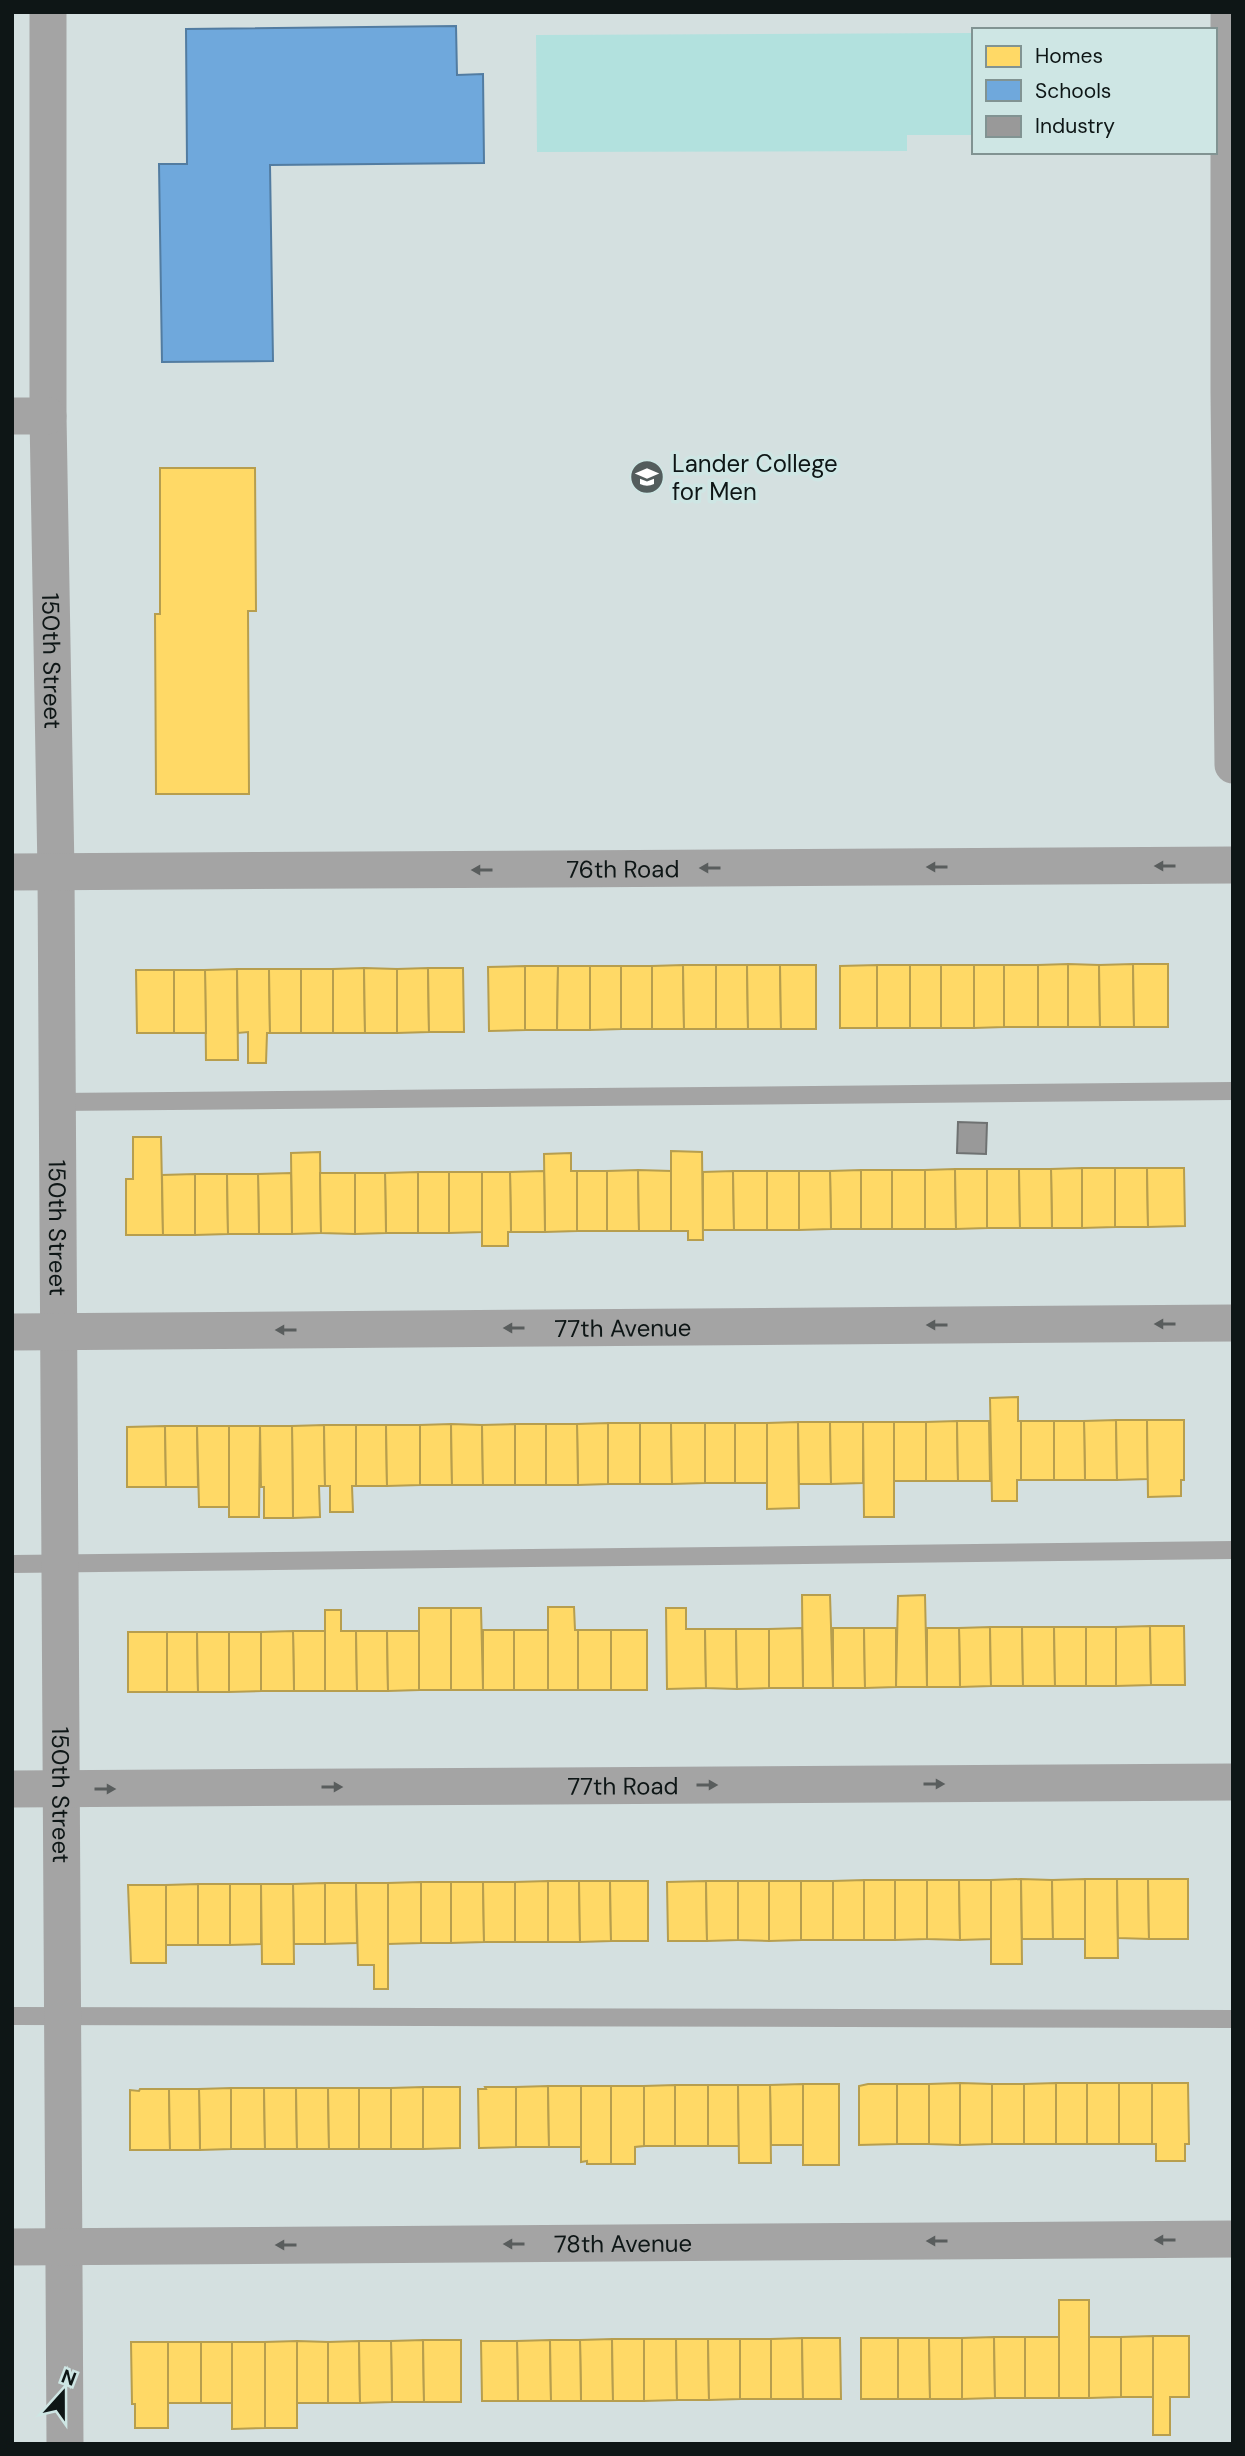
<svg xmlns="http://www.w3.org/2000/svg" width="1245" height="2456" viewBox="0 0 1245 2456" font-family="'DM Sans',sans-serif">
<rect width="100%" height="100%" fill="#d4e0e0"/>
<path fill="#b2e1de" d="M974 33V135H907V151L537 152 536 35Z"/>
<g fill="#ffd966" stroke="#b79e4e" stroke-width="2">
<path d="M160 468H255L256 611H248L249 794H156L155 614H160Z"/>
<path d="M1068 964V1027H1038V965Z"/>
<path d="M1068 964 1099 965 1100 1027H1068Z"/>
<path d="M1133 964 1134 1027H1100L1099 965Z"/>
<path d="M1133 964H1168V1027H1134Z"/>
<path d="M683 965 684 1029H652V966Z"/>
<path d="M683 965H716V1029H684Z"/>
<path d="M716 965H747L748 1029H716Z"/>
<path d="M747 965H780L781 1029H748Z"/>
<path d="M780 965H816V1029H781Z"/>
<path d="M877 965V1028H840V966Z"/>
<rect x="877" y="965" width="33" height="63"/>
<rect x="910" y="965" width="31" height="63"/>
<rect x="941" y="965" width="33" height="63"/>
<path d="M974 965H1004V1027L974 1028Z"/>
<rect x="1004" y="965" width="34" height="62"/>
<path d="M525 966V1030L489 1031 488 967Z"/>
<path d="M525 966H558L557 1030H525Z"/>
<path d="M558 966H590V1030H557Z"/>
<path d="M590 966H621V1029L590 1030Z"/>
<rect x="621" y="966" width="31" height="63"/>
<path d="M364 968 365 1033H333V969Z"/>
<path d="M364 968 397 969V1033H365Z"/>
<path d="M428 968 429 1032 397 1033V969Z"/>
<path d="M428 968H463L464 1032H429Z"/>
<path d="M237 969 238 1060H206L205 970Z"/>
<path d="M237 969H269L270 1033H267L266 1063H248V1032L238 1033Z"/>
<path d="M269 969H301V1033H270Z"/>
<rect x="301" y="969" width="32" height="64"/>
<path d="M136 970H174V1033H137Z"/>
<path d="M174 970H205L206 1033H174Z"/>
<path d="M133 1137H161L163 1235H126V1179H133Z"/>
<path d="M671 1151 702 1152 703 1240H688V1231H671Z"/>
<path d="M320 1152 321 1233 292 1234 291 1153Z"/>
<path d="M571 1153V1171H577V1231L545 1232 544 1154Z"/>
<path d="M1082 1168V1228H1052L1051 1169Z"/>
<path d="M1082 1168H1115V1227L1082 1228Z"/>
<path d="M1115 1168H1147L1148 1227H1115Z"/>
<path d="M1147 1168H1184L1185 1226 1148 1227Z"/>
<path d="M955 1169 956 1229H925V1170Z"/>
<path d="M955 1169H987V1228L956 1229Z"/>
<path d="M987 1169H1019L1020 1228H987Z"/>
<path d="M1019 1169H1051L1052 1228H1020Z"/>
<path d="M638 1170 639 1231H607V1171Z"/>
<path d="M638 1170 671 1171V1231H639Z"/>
<path d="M861 1170V1229H831L830 1171Z"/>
<rect x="861" y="1170" width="31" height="59"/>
<rect x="892" y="1170" width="33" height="59"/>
<path d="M544 1171 545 1232H511L510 1172Z"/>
<rect x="577" y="1171" width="30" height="60"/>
<path d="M733 1171 734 1230H703V1172Z"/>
<path d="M733 1171H767V1230H734Z"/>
<rect x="767" y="1171" width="32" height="59"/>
<path d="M799 1171H830L831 1229 799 1230Z"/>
<path d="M418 1172V1233H386L385 1173Z"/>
<rect x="418" y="1172" width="31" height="61"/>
<path d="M449 1172H482V1232L449 1233Z"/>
<path d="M482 1172H510L511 1232H508V1246H482Z"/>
<path d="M291 1173 292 1234H259L258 1174Z"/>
<path d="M320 1173H355V1234L321 1233Z"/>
<path d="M355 1173H385L386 1233 355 1234Z"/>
<path d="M195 1174V1235H163L162 1175Z"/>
<path d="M195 1174H227L228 1234 195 1235Z"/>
<path d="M227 1174H258L259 1234H228Z"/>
<path d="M1018 1397V1421H1021V1480H1017V1501H992L990 1398Z"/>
<path d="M1116 1420 1117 1480H1085L1084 1421Z"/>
<path d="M1116 1420H1147L1148 1479 1117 1480Z"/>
<path d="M1147 1420H1184V1480H1181V1496L1148 1497Z"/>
<path d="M957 1421 958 1481H926V1422Z"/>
<path d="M957 1421H989L990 1481H958Z"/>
<rect x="1021" y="1421" width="33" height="59"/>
<path d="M1054 1421H1084L1085 1480H1054Z"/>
<path d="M798 1422 799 1508 767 1509V1423Z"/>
<path d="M798 1422H830L831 1484H799Z"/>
<path d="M830 1422H863V1483L831 1484Z"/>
<path d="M863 1422H894V1517H864Z"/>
<rect x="894" y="1422" width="32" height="59"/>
<path d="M608 1423V1484L578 1485 577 1424Z"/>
<rect x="608" y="1423" width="32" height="61"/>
<path d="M640 1423H671L672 1484H640Z"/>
<path d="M671 1423H705V1483L672 1484Z"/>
<rect x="705" y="1423" width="30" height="60"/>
<rect x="735" y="1423" width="32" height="60"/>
<path d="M451 1424 452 1485H420V1425Z"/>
<path d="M451 1424 482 1425 483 1485H452Z"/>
<path d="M515 1424V1485H483L482 1425Z"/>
<rect x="515" y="1424" width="31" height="61"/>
<path d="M546 1424H577L578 1485H546Z"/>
<path d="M324 1425 325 1486H319L320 1517 293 1518 292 1426Z"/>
<path d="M324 1425H356V1486H352L353 1512H330V1486H325Z"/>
<path d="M356 1425H386L387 1486H356Z"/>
<path d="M386 1425H420V1485L387 1486Z"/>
<path d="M165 1426 166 1487H127V1427Z"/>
<path d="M165 1426H197L198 1487H166Z"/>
<path d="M197 1426H229V1507H199Z"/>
<path d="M229 1426H260L259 1517H229Z"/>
<path d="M260 1426H292L293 1518H264V1487H261Z"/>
<path d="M802 1595H830L833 1688H803Z"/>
<path d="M925 1595 927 1687H896L898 1596Z"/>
<path d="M548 1607H574L575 1630H578V1690H548Z"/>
<rect x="419" y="1608" width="32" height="82"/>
<path d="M451 1608H481L483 1690H451Z"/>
<path d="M666 1608H686V1629H705L706 1688 667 1689Z"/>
<path d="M325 1610H341V1631H356L357 1691H325Z"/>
<path d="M1150 1626 1151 1685 1116 1686V1627Z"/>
<path d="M1150 1626H1184L1185 1685H1151Z"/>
<path d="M990 1627 991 1686 960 1687 959 1628Z"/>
<path d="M990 1627H1022L1023 1686H991Z"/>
<path d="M1022 1627H1054L1055 1686H1023Z"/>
<path d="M1054 1627H1086V1686H1055Z"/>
<rect x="1086" y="1627" width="30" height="59"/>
<path d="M802 1628 803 1688H769V1629Z"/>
<path d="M833 1628H864L865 1688H833Z"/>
<path d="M864 1628H896V1687L865 1688Z"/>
<path d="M927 1628H959L960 1687H927Z"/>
<path d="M705 1629H736L737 1689 706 1688Z"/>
<path d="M736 1629H769V1688L737 1689Z"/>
<rect x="483" y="1630" width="31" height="60"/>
<rect x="514" y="1630" width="34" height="60"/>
<rect x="578" y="1630" width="33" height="60"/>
<rect x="611" y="1630" width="36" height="60"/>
<path d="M293 1631H325V1691H294Z"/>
<path d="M293 1631 294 1691H261V1632Z"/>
<path d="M356 1631H387L388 1691H357Z"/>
<path d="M387 1631H419V1690L388 1691Z"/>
<rect x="128" y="1632" width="39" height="60"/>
<path d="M167 1632H197L198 1692H167Z"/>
<path d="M197 1632H229V1692H198Z"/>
<path d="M229 1632H261V1691L229 1692Z"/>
<path d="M1021 1879 1022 1964H991V1880Z"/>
<path d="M1021 1879 1052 1880 1053 1939H1022Z"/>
<path d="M1085 1879V1939H1053L1052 1880Z"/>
<path d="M1085 1879H1117L1118 1958H1085Z"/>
<path d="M1117 1879H1148L1149 1939 1118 1938Z"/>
<path d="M1148 1879H1188V1939H1149Z"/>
<path d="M864 1880V1940H833V1881Z"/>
<rect x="864" y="1880" width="31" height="60"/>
<path d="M895 1880H927V1939L895 1940Z"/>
<path d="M927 1880H959L960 1940 927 1939Z"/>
<path d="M959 1880H991V1939L960 1940Z"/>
<path d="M548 1881V1942H515V1882Z"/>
<path d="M548 1881H579L580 1942H548Z"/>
<path d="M579 1881H610L611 1941 580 1942Z"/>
<path d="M610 1881H648V1941H611Z"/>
<path d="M706 1881 707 1941H668L667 1882Z"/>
<path d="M706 1881H738V1940L707 1941Z"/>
<path d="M738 1881H769V1941L738 1940Z"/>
<path d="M769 1881H801V1940L769 1941Z"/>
<rect x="801" y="1881" width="32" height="59"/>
<path d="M421 1882V1943L388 1944V1883Z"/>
<rect x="421" y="1882" width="30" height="61"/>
<path d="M451 1882H483L484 1942 451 1943Z"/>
<path d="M483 1882H515V1942H484Z"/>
<path d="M325 1883V1944H294L293 1884Z"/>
<path d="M325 1883H356L357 1943 325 1944Z"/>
<path d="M356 1883H388V1989H374V1965H358Z"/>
<path d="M198 1884V1945H166V1885Z"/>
<rect x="198" y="1884" width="32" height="61"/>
<path d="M230 1884H261V1944L230 1945Z"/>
<path d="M261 1884H293L294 1964H262Z"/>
<path d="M128 1885H166V1963H131Z"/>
<path d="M960 2083V2145L929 2144V2084Z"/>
<path d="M960 2083 992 2084V2144L960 2145Z"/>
<path d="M1056 2083V2144H1024V2084Z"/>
<rect x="1056" y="2083" width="31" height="61"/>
<rect x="1087" y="2083" width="32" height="61"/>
<rect x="1119" y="2083" width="33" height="61"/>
<path d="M1152 2083H1188L1189 2144H1185V2161H1156V2144H1152Z"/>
<path d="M803 2084V2145H771L770 2085Z"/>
<rect x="803" y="2084" width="36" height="81"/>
<path d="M868 2084H897V2144L859 2145V2086Z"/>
<rect x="897" y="2084" width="32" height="60"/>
<rect x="992" y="2084" width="32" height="60"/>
<path d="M675 2085V2146H644V2086Z"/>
<rect x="675" y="2085" width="33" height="61"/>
<path d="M708 2085H738L739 2146H708Z"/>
<path d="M738 2085H770L771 2163H739Z"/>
<path d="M548 2086 549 2147H516V2087Z"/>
<path d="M548 2086H581V2147H549Z"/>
<path d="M581 2086H611V2164H587V2161L581 2162Z"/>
<path d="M611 2086H644V2146L635 2147V2164H611Z"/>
<path d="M423 2087V2149H391V2088Z"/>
<path d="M423 2087H460V2148L423 2149Z"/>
<path d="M485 2087H516V2147L479 2148 478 2089H486Z"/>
<path d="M231 2088V2149L200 2150 199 2089Z"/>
<path d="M231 2088H264L265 2149H231Z"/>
<path d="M264 2088H296L297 2149H265Z"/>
<path d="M296 2088H328L329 2149H297Z"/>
<path d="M328 2088H359V2149H329Z"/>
<rect x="359" y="2088" width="32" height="61"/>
<path d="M140 2089H169L170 2150H130V2090L139 2091Z"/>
<path d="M169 2089H199L200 2150H170Z"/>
<rect x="1059" y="2300" width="30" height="98"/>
<path d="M1153 2336V2397H1121V2337Z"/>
<path d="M1153 2336H1189V2397H1170V2435H1153Z"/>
<path d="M994 2337 995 2398 962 2399V2338Z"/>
<path d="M994 2337H1025V2398H995Z"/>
<rect x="1025" y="2337" width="34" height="61"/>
<path d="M1089 2337H1121V2397L1089 2398Z"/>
<path d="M802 2338 803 2399H771V2339Z"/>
<path d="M802 2338H840L841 2399H803Z"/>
<rect x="861" y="2338" width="37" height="61"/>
<path d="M898 2338H929L930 2399H898Z"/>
<path d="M929 2338H962V2399H930Z"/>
<path d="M612 2339 613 2401H581L580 2340Z"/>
<path d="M612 2339H644V2401H613Z"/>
<path d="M644 2339H676L677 2400 644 2401Z"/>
<path d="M676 2339H708L709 2400H677Z"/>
<path d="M708 2339H740V2399L709 2400Z"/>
<rect x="740" y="2339" width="31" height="60"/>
<path d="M423 2340 424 2402H392L391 2341Z"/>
<path d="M423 2340H461V2402H424Z"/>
<path d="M550 2340 551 2401H518L517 2341Z"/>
<path d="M550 2340H580L581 2401H551Z"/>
<path d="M297 2341V2428H265V2342Z"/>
<path d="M297 2341 328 2342V2403H297Z"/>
<path d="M359 2341 360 2403H328V2342Z"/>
<path d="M359 2341H391L392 2402 360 2403Z"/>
<path d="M481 2341H517L518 2401H482Z"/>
<path d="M131 2342H168V2428H135V2404H132Z"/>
<rect x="168" y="2342" width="33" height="61"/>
<rect x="201" y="2342" width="31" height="61"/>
<path d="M232 2342H265V2428L232 2429Z"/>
</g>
<path fill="#6fa8dc" stroke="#527ca1" stroke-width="2" d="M456 26 457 75 483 74 484 163 270 165 273 361 162 362 159 164H187L186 29Z"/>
<path fill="#999" stroke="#6f7272" stroke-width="2" d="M958 1122 987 1123 986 1154 957 1153Z"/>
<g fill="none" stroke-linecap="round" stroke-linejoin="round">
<g stroke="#a4a4a4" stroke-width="18">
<path d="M56 1102 1233 1091"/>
<path d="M12 1564 1233 1550"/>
<path d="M12 2016 1233 2019"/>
</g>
<g stroke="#a4a4a4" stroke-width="37">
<path id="s1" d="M48 12V416L56 872 65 2444"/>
<path d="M1229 12V392L1233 765"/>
<path d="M12 416H48"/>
<path id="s2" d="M12 872 1233 865"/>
<path id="s3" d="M12 1332 1233 1323"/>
<path id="s4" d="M12 1789 1233 1782"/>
<path id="s5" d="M12 2247 1233 2239"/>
</g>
</g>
<defs><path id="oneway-solid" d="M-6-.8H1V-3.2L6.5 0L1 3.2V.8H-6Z" transform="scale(1.75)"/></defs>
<g fill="#595d5d">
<use href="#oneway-solid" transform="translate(1165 866) rotate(180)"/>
<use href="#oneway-solid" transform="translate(937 867) rotate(180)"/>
<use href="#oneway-solid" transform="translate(710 868) rotate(180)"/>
<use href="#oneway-solid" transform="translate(482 870) rotate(180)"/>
<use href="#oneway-solid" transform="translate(1165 1324) rotate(180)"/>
<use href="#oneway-solid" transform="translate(937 1325) rotate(180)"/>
<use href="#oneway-solid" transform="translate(514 1328) rotate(180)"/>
<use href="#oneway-solid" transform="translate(286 1330) rotate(180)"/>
<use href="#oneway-solid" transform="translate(934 1784)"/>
<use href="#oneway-solid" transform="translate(707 1785)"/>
<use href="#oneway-solid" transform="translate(332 1787)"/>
<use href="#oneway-solid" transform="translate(105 1789)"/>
<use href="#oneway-solid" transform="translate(1165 2240) rotate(180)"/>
<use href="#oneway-solid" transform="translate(937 2241) rotate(180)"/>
<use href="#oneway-solid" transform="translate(514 2244) rotate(180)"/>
<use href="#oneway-solid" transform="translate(286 2245) rotate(180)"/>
</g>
<defs>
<g id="university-disc" transform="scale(1.75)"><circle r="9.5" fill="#535d5d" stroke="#cee6e4"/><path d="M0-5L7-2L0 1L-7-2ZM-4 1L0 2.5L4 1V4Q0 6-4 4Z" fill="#fff"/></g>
</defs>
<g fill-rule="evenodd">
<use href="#university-disc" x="647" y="477"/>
</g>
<g text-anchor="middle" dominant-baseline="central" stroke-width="7" stroke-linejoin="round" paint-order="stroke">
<g font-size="24" fill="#0e1616" stroke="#cee6e4" text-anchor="start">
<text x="672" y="463">Lander College<tspan x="672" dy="28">for Men</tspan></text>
</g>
<g font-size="24" fill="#0e1616" stroke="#cee6e4">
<text stroke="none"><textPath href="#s1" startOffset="649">150th Street</textPath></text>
<text stroke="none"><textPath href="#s2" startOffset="611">76th Road</textPath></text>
<text stroke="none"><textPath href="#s1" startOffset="1216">150th Street</textPath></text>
<text stroke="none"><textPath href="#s3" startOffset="611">77th Avenue</textPath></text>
<text stroke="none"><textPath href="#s4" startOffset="611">77th Road</textPath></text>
<text stroke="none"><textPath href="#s1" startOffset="1783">150th Street</textPath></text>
<text stroke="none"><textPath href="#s5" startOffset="611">78th Avenue</textPath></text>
</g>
</g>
<rect width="1245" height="2456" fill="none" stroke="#0e1616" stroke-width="28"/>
<rect x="972" y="28" width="245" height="126" fill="#cee6e4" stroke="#819392" stroke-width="2"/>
<rect x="986" y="46" width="35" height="21" fill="#ffd966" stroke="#819392" stroke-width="2"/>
<text x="1035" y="63" font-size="21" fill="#0e1616">Homes</text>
<rect x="986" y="80" width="35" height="21" fill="#6fa8dc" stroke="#819392" stroke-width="2"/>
<text x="1035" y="98" font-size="21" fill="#0e1616">Schools</text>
<rect x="986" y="116" width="35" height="21" fill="#999999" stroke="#819392" stroke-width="2"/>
<text x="1035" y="133" font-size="21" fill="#0e1616">Industry</text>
<g transform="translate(63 2393) rotate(21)" stroke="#cee6e4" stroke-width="5" paint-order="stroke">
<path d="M0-5L12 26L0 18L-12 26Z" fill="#0e1616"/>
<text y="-10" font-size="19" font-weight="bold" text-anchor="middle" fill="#0e1616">N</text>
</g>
</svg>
